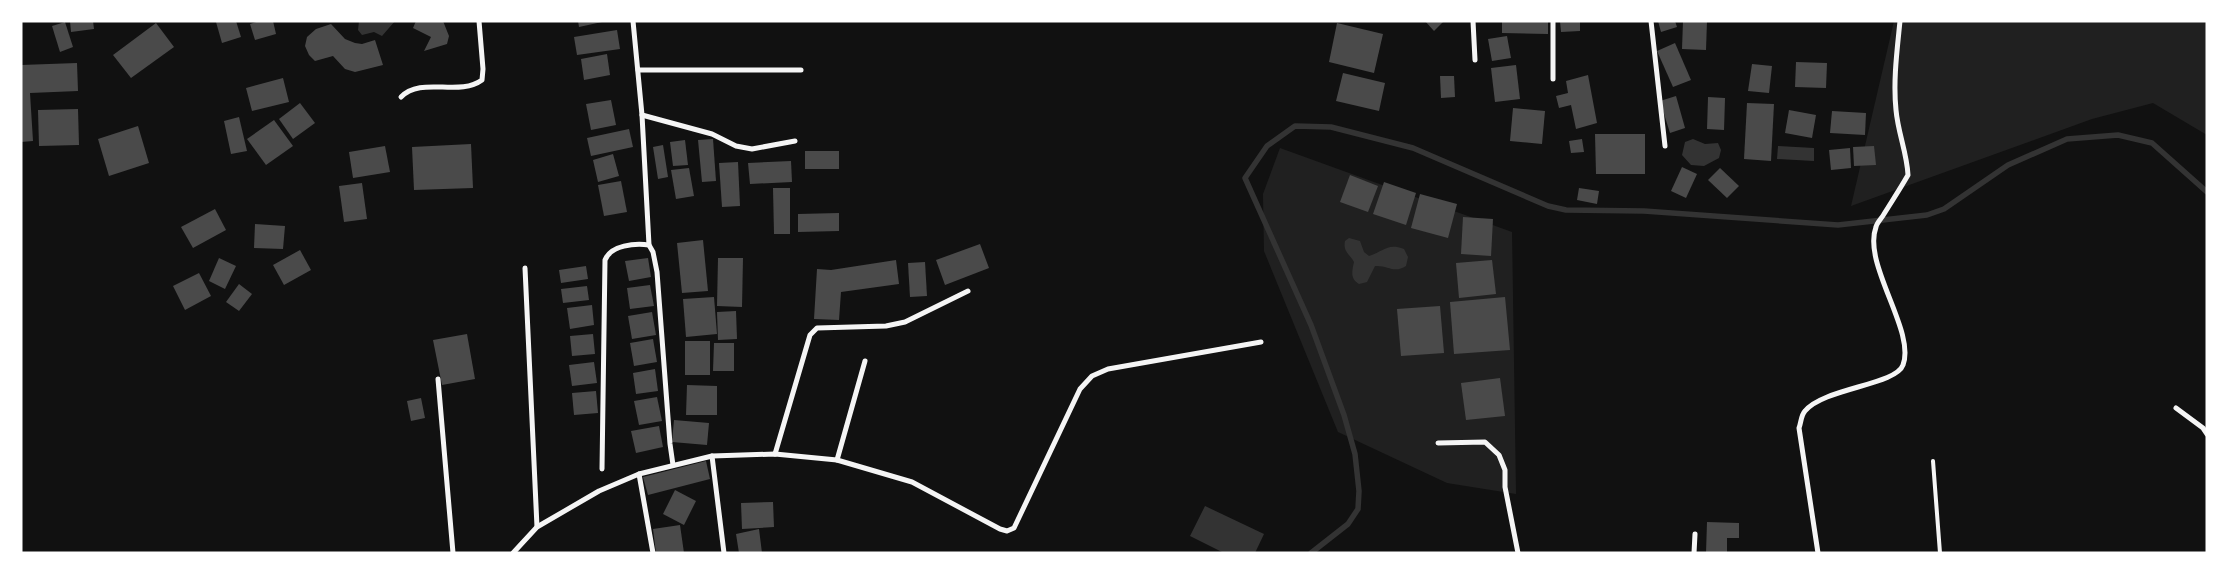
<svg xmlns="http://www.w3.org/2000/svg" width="2228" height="574" viewBox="0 0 2228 574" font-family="Karla,sans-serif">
<rect width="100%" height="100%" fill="#111"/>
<g fill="#202020">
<path d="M1894 21H2207V135L2153 103 2092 119 1851 206Z"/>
<path d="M1280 148 1512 232 1516 494 1447 483 1338 432 1264 251 1263 194Z"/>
</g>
<g fill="#333">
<path d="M395 21 382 36 374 32 362 35 358 30 359 21Z"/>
<path d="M1693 139 1705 144 1718 143 1721 150 1719 158 1704 166 1691 165 1682 155 1685 142Z"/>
<path d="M1778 146 1814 148V161L1777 159Z"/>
<path d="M1349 238 1360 241 1364 252 1369 256C1385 251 1387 243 1404 249L1408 257 1406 266C1394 274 1388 265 1375 266L1367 282 1359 284C1350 279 1352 271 1354 262 1349 253 1343 252 1345 241Z"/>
<path d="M1205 506 1264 534 1255 553H1224L1190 536Z"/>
</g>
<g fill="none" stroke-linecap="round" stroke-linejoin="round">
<path stroke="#333" stroke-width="5.5" d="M1311 553 1348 524 1358 509 1359 491 1355 454 1344 415 1311 325 1245 178 1267 146 1295 126 1331 127 1413 148 1548 206 1566 210 1644 211 1838 225 1927 215 1944 209 2008 165 2067 139 2118 135 2152 143 2207 192"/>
</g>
<g fill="#4a4a4a">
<path d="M70 21H93L94 29 71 32Z"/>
<path d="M218 21H236L241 37 222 43 216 22Z"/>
<path d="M259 21H273L276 34 255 40 250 24Z"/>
<path d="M416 21H443L449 36 447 44 424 51 431 37 413 28Z"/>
<path d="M578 21H602V22L579 27Z"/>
<path d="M1425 21H1444L1434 31Z"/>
<path d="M1502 21H1548V34L1502 33Z"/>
<path d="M1560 21H1580V31L1561 32Z"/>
<path d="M1658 21H1675L1677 27 1661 32Z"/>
<path d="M1683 21H1707L1706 50 1682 49Z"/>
<path d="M65 22 73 47 60 52 52 26Z"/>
<path d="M156 23 174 47 131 78 113 55Z"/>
<path d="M1337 23 1383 34 1374 73 1329 62Z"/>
<path d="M331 24 345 39 355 43 362 44 375 40 383 65 355 72 345 69 333 56 315 61 309 55 305 46 307 37 316 29Z"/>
<path d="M617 30 620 49 577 55 574 37Z"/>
<path d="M1507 36 1511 58 1492 61 1488 39Z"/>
<path d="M1675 43 1691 80 1673 87 1657 51Z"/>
<path d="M607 54 610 75 584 80 581 59Z"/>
<path d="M1796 62 1827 63 1826 88 1795 87Z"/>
<path d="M77 63 78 91 30 93 33 141 21 142V65Z"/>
<path d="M1752 64 1772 66 1769 93 1748 91Z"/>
<path d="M1516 65 1520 99 1495 102 1491 68Z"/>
<path d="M1343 73 1385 83 1379 111 1336 101Z"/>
<path d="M1588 75 1597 123 1576 129 1571 105 1559 108 1556 96 1568 93 1566 81Z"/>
<path d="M1440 76H1454L1455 97 1441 98Z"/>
<path d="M283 78 289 102 252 111 246 88Z"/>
<path d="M1676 96 1685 128 1670 133 1660 101Z"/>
<path d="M1708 97 1725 98 1724 130 1707 129Z"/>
<path d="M611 100 616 125 591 130 586 104Z"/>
<path d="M300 103 315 123 293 139 279 119Z"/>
<path d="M1747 103 1774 104 1771 161 1744 159Z"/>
<path d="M1513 108 1545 111 1542 144 1510 141Z"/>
<path d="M78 109 79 145 39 146 38 110Z"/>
<path d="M1789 110 1816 115 1812 138 1785 133Z"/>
<path d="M1832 111 1866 113 1865 135 1830 133Z"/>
<path d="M239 117 247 151 231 154 224 121Z"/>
<path d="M274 120 293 146 266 165 247 139Z"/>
<path d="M138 126 149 163 109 176 98 139Z"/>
<path d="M629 129 633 147 591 156 587 138Z"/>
<path d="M1595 134H1645V174H1596Z"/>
<path d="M713 139 716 181 702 182 698 140Z"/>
<path d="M1582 139 1584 152 1571 153 1569 141Z"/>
<path d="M685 140 688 165 673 166 670 142Z"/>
<path d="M471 144 473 188 414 190 412 147Z"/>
<path d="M663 145 668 177 658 179 653 147Z"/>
<path d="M385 146 390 172 353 178 349 152Z"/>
<path d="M1874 146 1876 165 1854 166 1853 147Z"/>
<path d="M1850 148 1851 168 1831 170 1829 150Z"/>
<rect x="805" y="151" width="34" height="18"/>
<path d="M613 154 619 176 598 182 593 160Z"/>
<path d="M791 161 792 182 750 184 748 163Z"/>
<path d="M738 162 740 206 722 207 719 163Z"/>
<path d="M1682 167 1697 174 1686 198 1671 191Z"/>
<path d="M689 168 694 196 676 199 671 170Z"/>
<path d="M1720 168 1739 186 1727 198 1708 180Z"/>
<path d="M1350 175 1378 186 1368 212 1340 202Z"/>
<path d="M621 181 627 212 604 216 598 185Z"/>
<path d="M1384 182 1416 193 1406 225 1373 214Z"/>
<path d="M362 183 367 219 344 222 339 186Z"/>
<path d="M773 188H790V234H774Z"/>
<path d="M1579 188 1599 191 1597 204 1577 200Z"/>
<path d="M1420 194 1457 204 1448 238 1411 228Z"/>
<path d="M215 209 226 230 193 248 181 227Z"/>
<path d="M839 213V231L798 232V214Z"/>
<path d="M1463 217 1493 219 1491 256 1461 254Z"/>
<path d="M255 224 285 226 283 249 254 248Z"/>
<path d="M703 240 708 291 682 293 677 243Z"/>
<path d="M980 244 989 268 945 285 936 260Z"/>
<path d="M300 250 311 270 284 285 273 265Z"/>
<path d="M219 258 236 266 225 289 209 281Z"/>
<path d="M648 258 651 277 629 281 625 261Z"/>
<path d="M718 258H743L742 307 717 306Z"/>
<path d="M896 260 899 284 841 292 839 320 814 319 817 269 831 270Z"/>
<path d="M1492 260 1496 294 1459 298 1456 263Z"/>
<path d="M925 262 927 296 910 297 908 263Z"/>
<path d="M586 266 588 279 561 283 559 270Z"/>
<path d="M199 273 211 296 185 310 173 286Z"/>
<path d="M239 284 252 294 239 311 226 302Z"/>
<path d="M650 285 654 306 630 309 627 288Z"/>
<path d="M587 286 589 300 563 303 561 289Z"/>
<path d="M714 297 717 334 686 337 683 299Z"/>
<path d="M1505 297 1510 350 1454 354 1450 302Z"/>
<path d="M592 305 594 325 570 329 567 308Z"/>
<path d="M1440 306 1444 353 1401 356 1397 309Z"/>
<path d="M736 311 737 339 718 340 717 312Z"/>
<path d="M652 312 656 335 632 339 628 316Z"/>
<path d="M467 334 475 379 442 385 433 340Z"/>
<path d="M593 334 595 354 572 356 570 336Z"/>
<path d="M653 339 657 362 634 366 630 343Z"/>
<rect x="685" y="341" width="25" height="34"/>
<path d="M714 343H734V371H713Z"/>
<path d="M594 362 597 383 572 386 569 365Z"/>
<path d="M655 369 658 391 636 394 633 373Z"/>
<path d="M1500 378 1505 416 1466 420 1461 383Z"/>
<path d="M687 385 717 386V415H686Z"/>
<path d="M596 391 598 413 574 415 572 393Z"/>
<path d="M657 397 662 421 639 425 634 401Z"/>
<path d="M421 398 425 418 411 421 407 401Z"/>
<path d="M674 420 709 423 707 445 672 442Z"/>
<path d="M659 426 663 447 636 453 631 431Z"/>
<path d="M706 461 710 479 648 495 643 477Z"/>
<path d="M675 490 696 501 684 525 663 514Z"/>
<path d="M773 502 774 527 742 529 741 503Z"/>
<path d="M1707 522 1739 523V538H1727V553H1706Z"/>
<path d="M680 525 684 553H656L653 529Z"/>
<path d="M759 529 762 553H739L736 534Z"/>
</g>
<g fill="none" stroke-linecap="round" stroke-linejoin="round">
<path stroke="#f5f5f5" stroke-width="4" d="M1933 461 1940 553"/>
<g stroke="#f5f5f5" stroke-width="5">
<path d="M633 21 642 115 649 245 653 252 657 272 670 444 673 465"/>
<path d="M1473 21 1475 60"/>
<path d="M1651 21 1665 146"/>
<path d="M638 70H801"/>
<path d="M1553 79V21"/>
<path d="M401 97C421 76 459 97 482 80L483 69 479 21"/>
<path d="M642 115 712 134 736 146 752 149 795 141"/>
<path d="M525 268 537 527"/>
<path d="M438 379 453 553"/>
<path d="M2176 408 2203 428 2207 434"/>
<path d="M1438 443 1485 442 1499 455 1505 470V487L1518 553"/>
<path d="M775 454 810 335 817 328 886 326 905 322 968 291"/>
<path d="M712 456 724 553"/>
<path d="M837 460 865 361"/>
<path d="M602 469 605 260C611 245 635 243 649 245"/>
<path d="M639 474 653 553"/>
<path d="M513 553 537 527 599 491 639 474 712 456 775 454 837 460 912 482 1000 529 1007 531 1014 528 1080 389 1092 376 1108 369 1261 342"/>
<path d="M1694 553 1695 534"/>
<path d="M1818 553 1799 428C1801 423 1801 415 1805 411 1824 388 1896 385 1903 365 1916 331 1862 264 1876 227 1877 222 1882 218 1884 214 1892 201 1900 189 1908 175 1907 153 1898 133 1896 110 1893 81 1897 51 1900 21"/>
</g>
</g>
<rect width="2228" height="574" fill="none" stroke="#ffffff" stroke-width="45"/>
</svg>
